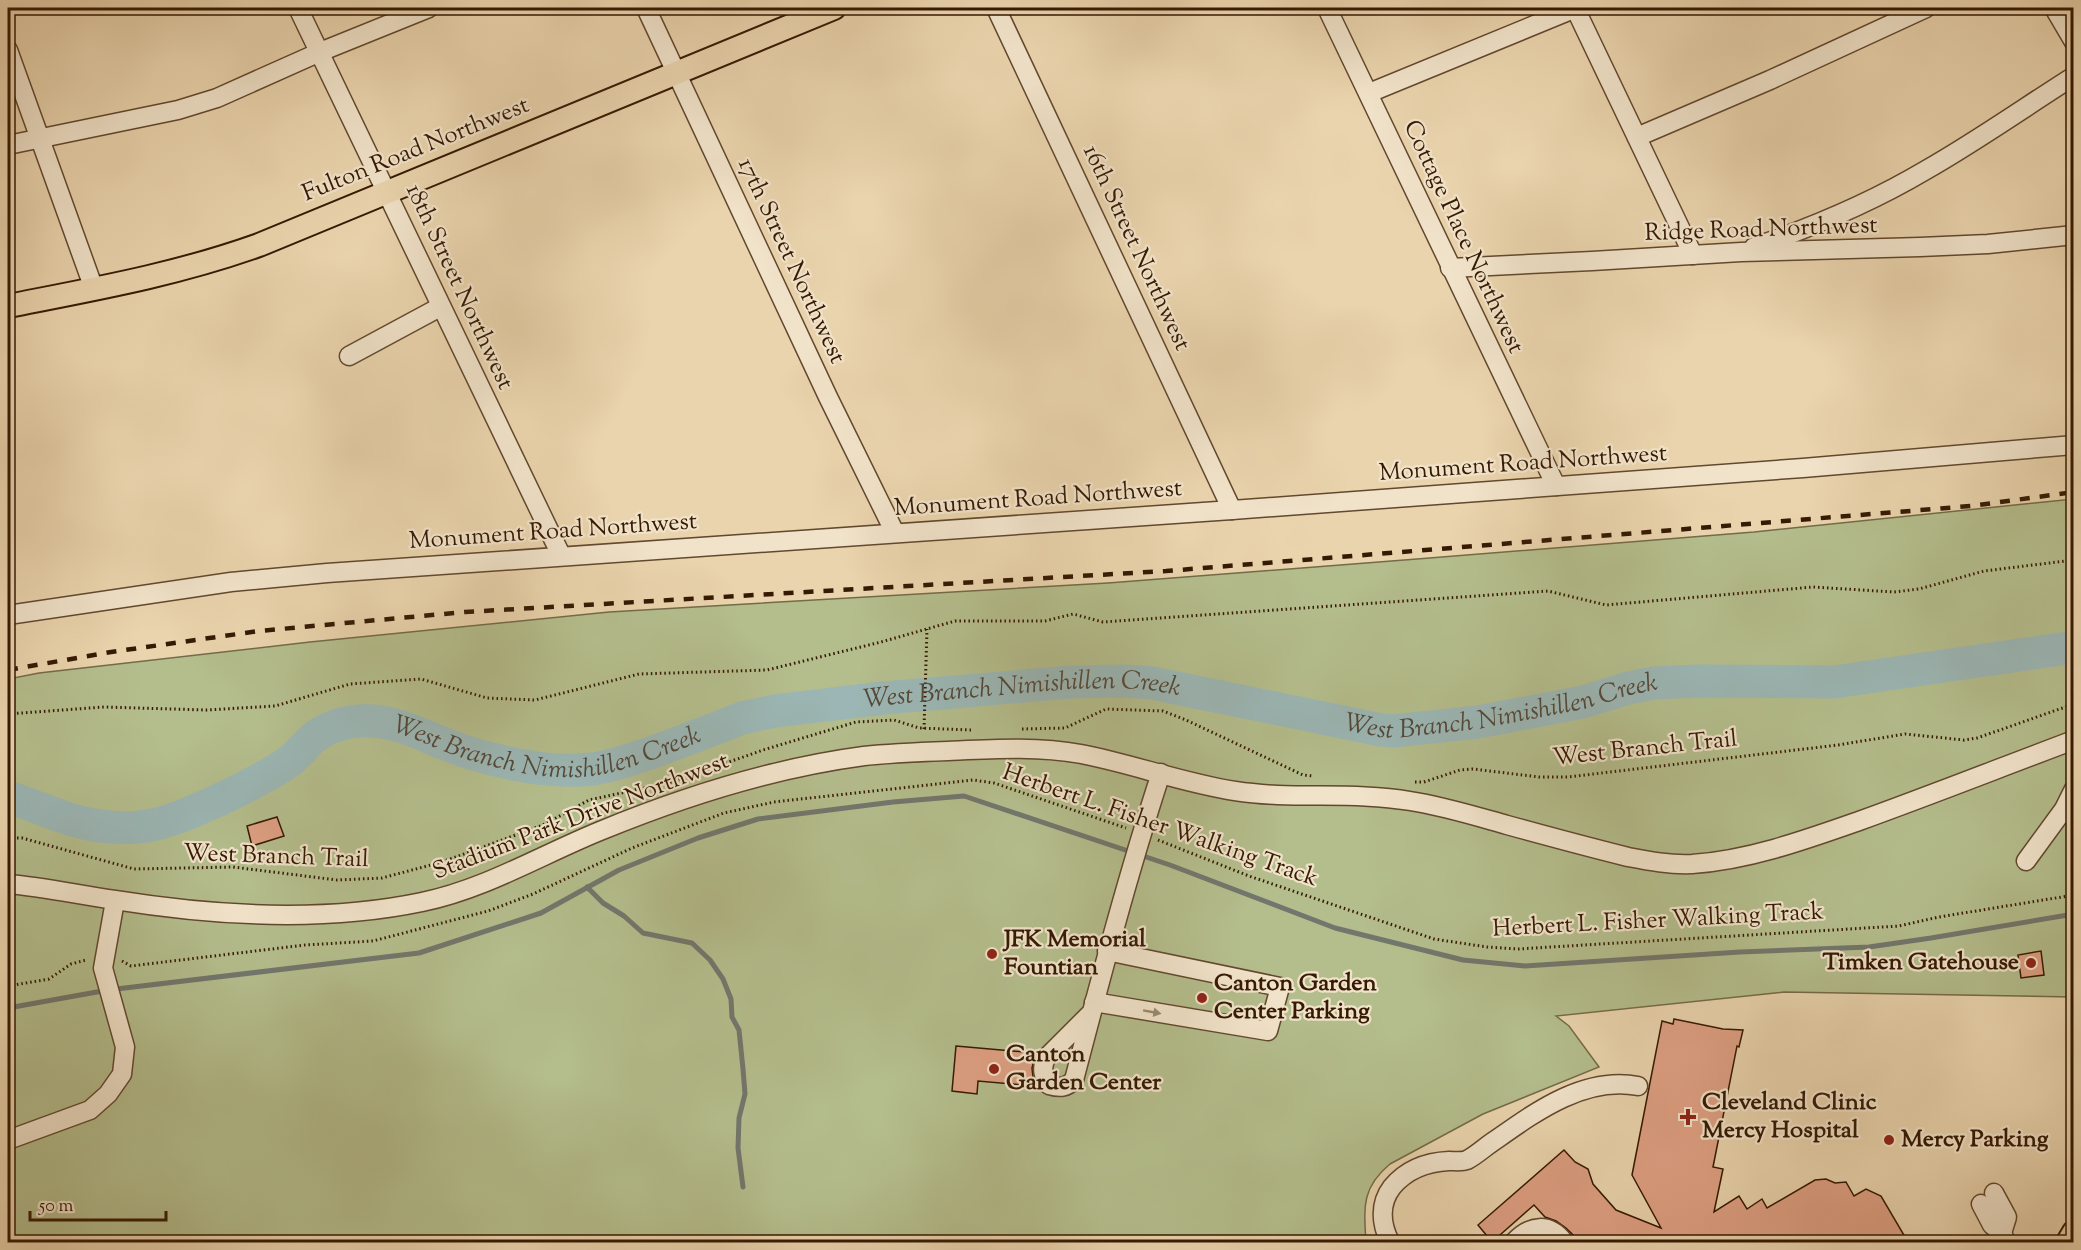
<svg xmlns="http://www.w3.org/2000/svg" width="2081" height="1250" viewBox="0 0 2081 1250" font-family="'Sorts Mill Goudy',serif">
<rect width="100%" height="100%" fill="#ead4ad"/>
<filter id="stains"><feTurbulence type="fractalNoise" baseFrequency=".00333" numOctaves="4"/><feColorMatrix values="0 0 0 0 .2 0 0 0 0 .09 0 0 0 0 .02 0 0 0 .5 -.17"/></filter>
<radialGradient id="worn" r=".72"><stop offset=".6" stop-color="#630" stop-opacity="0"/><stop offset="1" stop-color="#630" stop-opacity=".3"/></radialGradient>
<path fill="#b4bd8c" stroke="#746b48" stroke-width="1.5" d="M2073 499V997L1784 992 1556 1016 1569 1026 1599 1067 1483 1114 1390 1164C1361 1188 1364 1208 1366 1242H8V679L39 673 310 642 609 612 1108 583 1417 559 1754 532Z"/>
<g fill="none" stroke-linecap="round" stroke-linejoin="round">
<g stroke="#72776d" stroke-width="5">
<path d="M587 887 603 903 624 916 643 933 692 943 710 960 723 979 731 999 732 1017 739 1030 743 1069 745 1094 739 1118 738 1148 743 1187"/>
<path d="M8 1008 108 990 419 953 541 913 619 870 698 838 758 819 893 802 964 796 1170 865 1335 928 1463 960 1525 966 1740 952 1869 947 1931 938 2074 914"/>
</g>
<path stroke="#9bb6b4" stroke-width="33" id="s1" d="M8 797C35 805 61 819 89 824 142 835 172 821 219 800 242 789 266 777 287 763 296 757 302 749 310 741 322 729 342 722 359 721 398 718 431 741 467 752 506 764 550 774 592 769 613 766 633 759 653 752 683 741 712 730 742 718L775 711 883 698 1071 682 1124 681 1152 683 1381 730 1394 731 1478 722 1583 702 1628 688 1654 683 1698 681 1834 682 2074 647"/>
</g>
<g fill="#dea083" stroke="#351903" stroke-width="1.5">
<path d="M277 817 284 836 252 846 247 826Z"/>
<path d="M2041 951 2044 975 2021 978 2018 955Z"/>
<path d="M1674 1019 1723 1029 1743 1030 1739 1047 1737 1046 1713 1167 1723 1169 1714 1212 1739 1196 1747 1209 1762 1199 1767 1208 1815 1180 1826 1179 1835 1183 1846 1182 1854 1196 1866 1189 1881 1196 1908 1242H1575L1573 1235 1566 1228 1556 1221 1545 1217 1534 1205 1492 1242 1478 1225 1564 1150 1575 1162 1588 1169 1593 1184 1616 1210 1661 1228 1632 1175 1662 1021 1673 1024Z"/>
<path d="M956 1046 1036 1053 1032 1068 1034 1086 978 1081 977 1094 952 1091Z"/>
</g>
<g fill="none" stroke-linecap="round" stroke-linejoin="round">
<g stroke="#62482e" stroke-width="21">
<g id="minor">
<path d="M298 8C385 190 472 373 561 555"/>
<path d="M646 8 828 397 895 533"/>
<path d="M996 8 1232 510"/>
<path d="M1327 8 1556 486"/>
<path d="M1575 8 1693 255"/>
<path d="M2054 8 2074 42"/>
<path d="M8 50 94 289"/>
<path d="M1369 93 1576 8"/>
<path d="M1637 137 1770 80 1926 8"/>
<path d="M8 145 178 110 217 98 320 52 429 8"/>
<path d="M1754 247C1813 227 1872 202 1926 170 1977 141 2025 107 2074 76"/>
<path d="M1450 268 1592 261 1741 252 1920 247 1988 244 2074 235"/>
<path d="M349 356 440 307"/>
<path d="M8 615 231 582 327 573 1232 510 1803 468 2074 445"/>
<path d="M2026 861 2064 809 2074 789"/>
<path d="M8 884C44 887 79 895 115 900 215 916 322 923 422 902 485 889 541 855 600 831 685 796 773 768 864 756 892 753 920 752 948 751 992 749 1037 746 1081 754 1133 764 1183 783 1235 791 1293 800 1352 791 1410 801 1443 806 1475 816 1507 825 1547 836 1588 847 1628 857 1649 861 1670 865 1692 864 1749 860 1805 840 1859 821 1931 795 2002 767 2074 740"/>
<path d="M1094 1002 1268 1031 1280 987 1107 951"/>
<path d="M1091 1013 1046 1058C1041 1069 1043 1075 1049 1085 1060 1088 1066 1088 1074 1080 1101 977 1128 874 1161 773"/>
<path d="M8 1140 90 1110 108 1094 122 1074 125 1047 103 968 115 901"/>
<path d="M1994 1193 2007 1217 2002 1233"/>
<path d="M1981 1204 1992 1225 2002 1233 2006 1242"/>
<path d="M1390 1242C1381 1224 1379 1204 1392 1187 1407 1169 1427 1162 1449 1161 1455 1161 1462 1162 1467 1160 1477 1155 1487 1145 1497 1139 1538 1110 1586 1076 1638 1086"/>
<path d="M1514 1242C1530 1225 1549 1222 1564 1242"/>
</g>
</g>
<g stroke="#351903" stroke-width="26">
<g id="major">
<path d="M8 306C94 289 175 275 259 245L834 8"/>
<path d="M2068 1242 2074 1232"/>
</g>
</g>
<g stroke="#351903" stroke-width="3" stroke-dasharray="1.5 3" stroke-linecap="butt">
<path d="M8 714 104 707 206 710 275 706 350 684 421 679 487 698 535 700 639 674 767 670 881 642 955 621H1045L1073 614 1103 622 1548 591 1606 605 1813 587 1894 592 1919 589 1984 571 2074 560"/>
<path d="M924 729 927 629"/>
<path d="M1022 729 1065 728 1106 709 1163 711 1186 720 1303 775 1313 776"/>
<path d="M1415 782H1424L1460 770 1473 769 1539 777H1568L1838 745 1905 734 1964 740 1977 738 2074 704"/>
<path d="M8 838H22L134 869 233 867 337 880 382 878 442 862 543 825 589 800 672 782 763 750 856 722 894 720 919 728 971 730"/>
<path d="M1158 840 1249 876 1434 939 1487 947 1518 949 1899 926 1939 917 2074 895"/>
<path d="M122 961 131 966 305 945 373 941 488 911 533 894 632 848 724 813 774 802 973 780 994 783 1126 828"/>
<path d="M8 986 49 979 71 964 86 960"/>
</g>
<use href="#minor" stroke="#f1e3ca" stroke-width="18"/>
<use href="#major" stroke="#ead4ad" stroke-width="22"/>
<path stroke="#351903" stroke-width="4.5" stroke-dasharray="10 10" stroke-linecap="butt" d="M8 670 111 652 259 631 465 612 1166 571 1971 506 2074 492"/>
</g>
<defs><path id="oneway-solid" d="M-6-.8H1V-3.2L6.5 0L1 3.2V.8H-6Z" transform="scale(1.5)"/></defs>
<use fill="#9c8870" href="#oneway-solid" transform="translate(1152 1012) rotate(10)"/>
<g fill="#8f2418" stroke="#f1e3ca" stroke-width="2">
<circle cx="992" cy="954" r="6"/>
<circle cx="2031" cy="963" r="6"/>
<circle cx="1202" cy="998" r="6"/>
<circle cx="994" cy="1069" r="6"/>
<path d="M1685 1108h6v6h6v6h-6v6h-6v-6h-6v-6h6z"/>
<circle cx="1889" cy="1140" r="6"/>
</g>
<g text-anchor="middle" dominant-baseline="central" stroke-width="4.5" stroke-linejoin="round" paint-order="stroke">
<g font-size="24" fill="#351903" stroke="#f1e3ca">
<text transform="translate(416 150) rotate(-22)">Fulton Road Northwest</text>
<text transform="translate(1761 230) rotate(-2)">Ridge Road Northwest</text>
<text transform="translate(1463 237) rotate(65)">Cottage Place Northwest</text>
<text transform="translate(1136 248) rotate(65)">16th Street Northwest</text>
<text transform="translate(791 261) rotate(65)">17th Street Northwest</text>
<text transform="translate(459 287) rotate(65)">18th Street Northwest</text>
<text transform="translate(1523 464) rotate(-4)">Monument Road Northwest</text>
<text transform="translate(1038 499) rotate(-4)">Monument Road Northwest</text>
<text transform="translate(553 532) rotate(-4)">Monument Road Northwest</text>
<text transform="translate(1645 749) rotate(-6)">West Branch Trail</text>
<text transform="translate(581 817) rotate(-21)">Stadium Park Drive Northwest</text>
<text transform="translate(1160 826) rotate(19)">Herbert L. Fisher Walking Track</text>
<text transform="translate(276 857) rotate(2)">West Branch Trail</text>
<text transform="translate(1658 921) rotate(-3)">Herbert L. Fisher Walking Track</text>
</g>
<g font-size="24" font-weight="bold" fill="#351903" stroke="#f1e3ca" text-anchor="start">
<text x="1004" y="940">JFK Memorial<tspan x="1004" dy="28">Fountian</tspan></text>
<text x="2019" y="963" text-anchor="end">Timken Gatehouse</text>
<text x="1214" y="984">Canton Garden<tspan x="1214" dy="28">Center Parking</tspan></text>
<text x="1006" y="1055">Canton<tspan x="1006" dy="28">Garden Center</tspan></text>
<text x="1702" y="1103">Cleveland Clinic<tspan x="1702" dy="28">Mercy Hospital</tspan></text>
<text x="1901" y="1140">Mercy Parking</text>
</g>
<g font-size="26" font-style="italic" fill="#544838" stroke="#f1e3ca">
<text stroke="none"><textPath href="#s1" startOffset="1065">West Branch Nimishillen Creek</textPath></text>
<text stroke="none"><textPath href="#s1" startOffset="1551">West Branch Nimishillen Creek</textPath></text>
<text stroke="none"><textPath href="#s1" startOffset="578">West Branch Nimishillen Creek</textPath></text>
</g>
</g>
<rect width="2081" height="1250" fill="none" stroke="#ead4ad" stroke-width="30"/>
<rect x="9" y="9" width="2063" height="1232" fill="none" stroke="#351903" stroke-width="3"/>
<rect x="15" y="15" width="2051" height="1220" fill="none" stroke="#351903" stroke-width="1.5"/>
<path d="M30 1211v9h136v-9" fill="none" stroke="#351903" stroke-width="3"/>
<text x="39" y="1211" font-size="18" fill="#351903" stroke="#f1e3ca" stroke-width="4.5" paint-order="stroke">50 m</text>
<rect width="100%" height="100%" filter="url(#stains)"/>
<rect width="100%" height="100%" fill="url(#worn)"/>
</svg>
